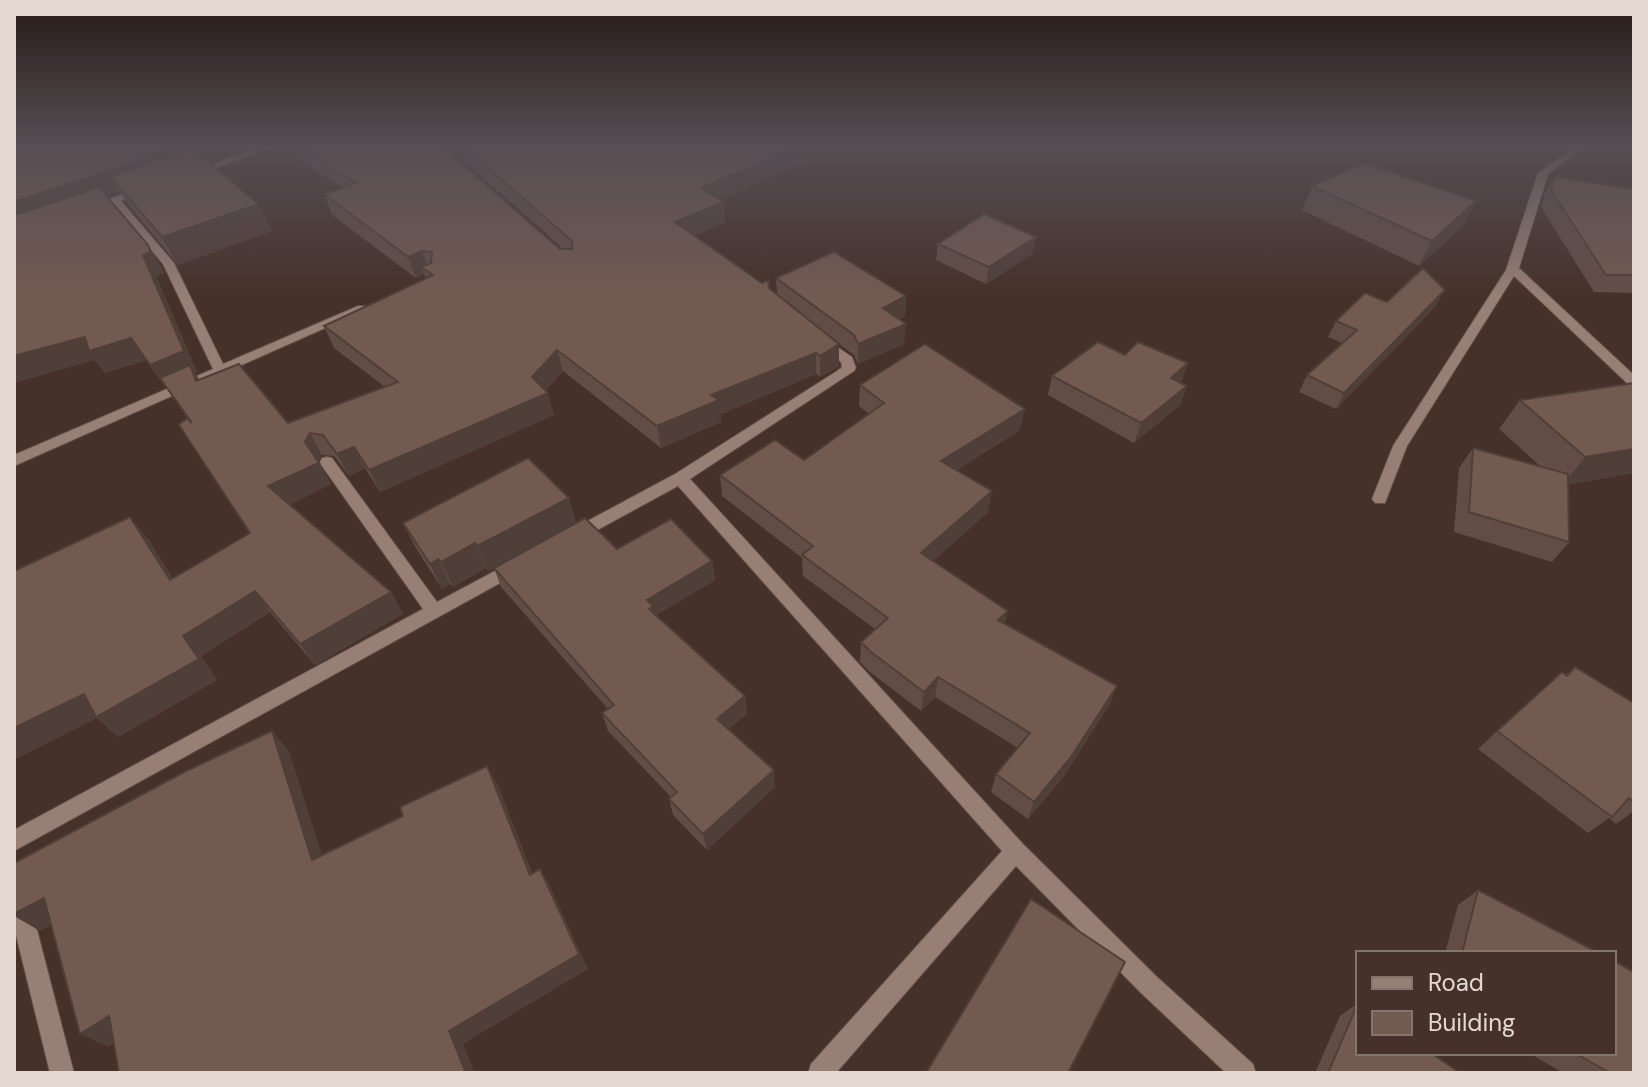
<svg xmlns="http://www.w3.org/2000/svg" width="1648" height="1087" viewBox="0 0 1648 1087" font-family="'DM Sans',sans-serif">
<rect width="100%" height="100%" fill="#453129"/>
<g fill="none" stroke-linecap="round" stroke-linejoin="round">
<g stroke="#5f4d47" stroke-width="2">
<g id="minor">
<path d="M265 145H278L199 174 190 172Z"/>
<path d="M1577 145H1588L1548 174 1519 268 1634 375V386L1629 385 1514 276 1407 446 1385 503H1375L1372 499 1393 446 1506 270 1538 173Z"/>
<path d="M139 188 148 190 121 201 174 263 223 364 358 306H366L368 309 14 466V455L213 369 163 264 113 204 93 210 88 207Z"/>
<path d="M824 338 852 357 856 368 854 371 690 479 1023 844 1156 976 1253 1064 1256 1073H1226L1140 992 1016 866 836 1073H808L811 1064 1002 851 678 486 579 540 573 542 565 536 567 532 675 474 837 371 842 367 841 362 818 342Z"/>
<path d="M327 457 332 458 437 602 508 564H520L522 568 520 572 14 851V830L423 609 322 466 320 462 322 458Z"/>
<path d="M14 872 22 876 25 883 74 1073H50L14 927Z"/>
</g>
</g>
<g stroke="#5f4d47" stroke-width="2">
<path id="tertiary" d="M1623 145H1633L1634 154Z"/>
</g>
<use href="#minor" fill="#977f75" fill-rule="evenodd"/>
<use href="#tertiary" fill="#977f75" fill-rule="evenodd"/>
</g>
<g fill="#624d46" fill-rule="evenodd">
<path d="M14 145 188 149 258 204 272 231 178 265 126 202 119 191 106 196 148 245 164 273 156 276 197 372 195 373 199 380 288 423 385 387 334 348 324 326 426 279 424 274 416 278 332 215 324 194 342 188 280 147 279 145H844L720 200 724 202 725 223 694 236 777 294 776 278 906 296 905 316 899 319 904 344 858 364 854 355 830 337 839 344V366L820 377 816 374 721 414V422L661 448 563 371 545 391 554 415 380 492 365 468 349 476 334 456 322 455 318 461 331 484 289 505 391 592 403 614 315 665 270 612 201 656 217 680 118 737 97 718 148 539 173 579 250 533 189 420 146 360 105 373 95 360ZM441 146 454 152 563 249H560Z"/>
<path d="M1555 177 1634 189V293L1594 292 1541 207 1545 193Z"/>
<path d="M1312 186 1476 201 1463 226 1419 266 1302 210Z"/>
<path d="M938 244 1033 253 986 284 936 260Z"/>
<path d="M1387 302 1436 306 1336 409 1299 392 1307 375 1342 343 1328 337 1336 321Z"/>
<path d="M1052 376 1181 383 1187 386 1180 405 1134 443 1048 395Z"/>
<path d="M1634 383 1568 485 1569 542 1552 562 1454 532 1459 468 1473 448 1540 466 1499 429 1520 400Z"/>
<path d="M860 385 1020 430 957 470 988 512 933 561 1004 623 1117 686 1109 705 1064 776 1028 819 991 792 996 774 1018 748 935 697 921 711 870 672 860 662 861 642 875 629 803 576 802 558 722 496 720 475 804 460 869 414 859 406Z"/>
<path d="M403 523H576L617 549 712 561 715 580 656 615 745 696 747 714 728 729 775 787 707 850 673 815 669 799 671 797 608 731 602 713 608 709 501 587 494 568 488 571 486 568 453 587 450 584 442 589 416 548Z"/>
<path d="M1575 667 1634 703V811L1616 824 1609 818 1588 833 1478 749 1497 731Z"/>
<path d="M1478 890 1599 953H1445L1458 905Z"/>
<path d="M1358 1003 1460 1073H1315L1340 1016Z"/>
<path d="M1529 1053H1614L1634 1073H1563Z"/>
</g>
<g fill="#503f39">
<path d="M186 145 197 165 110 176 119 191 14 227V202Z"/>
<path d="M801 145H844L703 208 701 188Z"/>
<path d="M1476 201 1463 226 1419 266 1432 241Z"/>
<path d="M724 202 725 223 677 243 675 222Z"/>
<path d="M258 204 272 231 178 265 162 237Z"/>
<path d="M1036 237 1033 253 986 284 989 267Z"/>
<path d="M148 245 164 273 156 276 197 372 195 373 203 386H165L150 365 143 255Z"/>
<path d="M422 251 429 272 421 267 424 274 416 278 408 257Z"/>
<path d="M1445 290 1436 306 1336 409 1344 393Z"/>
<path d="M906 296 905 316 882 328 883 308Z"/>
<path d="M906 324 904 344 858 364V344Z"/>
<path d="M85 337 131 338 146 360 105 373 95 360 14 383V356Z"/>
<path d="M839 344V366L820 377V356Z"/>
<path d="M557 350 563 371 541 396 548 393 554 415 380 492 369 470 532 377Z"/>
<path d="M816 353V374L721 414V422L661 448 657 426 711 395Z"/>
<path d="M1188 363 1181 383 1171 378Z"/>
<path d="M1187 386 1180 405 1134 443 1141 423Z"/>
<path d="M1025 409 1020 430 938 482 941 461Z"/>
<path d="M310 433 322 455 317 463 305 442Z"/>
<path d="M354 447 365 468 349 476 337 454Z"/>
<path d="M1634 449V473L1562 486 1585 457Z"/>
<path d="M319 463 331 484 282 508 268 486Z"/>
<path d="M992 491 988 512 919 574 921 553Z"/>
<path d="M569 498 577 524 488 571 477 546Z"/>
<path d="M130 517 148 539 187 602 170 580Z"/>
<path d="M475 543 486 568 453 587 441 562Z"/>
<path d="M438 559 450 584 442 589 430 564Z"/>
<path d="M712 561 715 580 655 616 653 627 647 600Z"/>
<path d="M255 591 270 612 201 656 217 680 118 737 97 718 14 760V728L183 636Z"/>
<path d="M391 592 403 614 315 665 300 644Z"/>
<path d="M1008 611 1003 631 998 620Z"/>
<path d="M938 677 935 697 921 711 924 692Z"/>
<path d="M1117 686 1109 705 1064 776 1028 819 1034 802Z"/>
<path d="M745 696 747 714 720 736 717 719Z"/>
<path d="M272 731 289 751 329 877 312 860Z"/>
<path d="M487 766 498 785 540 892 530 875Z"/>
<path d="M774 770 775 787 707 850 703 834Z"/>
<path d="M540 869 550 886 588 969 463 1044 475 1073H466L449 1031Z"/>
<path d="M44 898 71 914 40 931 14 916V914Z"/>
<path d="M109 1016 136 1029 108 1047 80 1034Z"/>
</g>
<g fill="#725a51" stroke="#503f39" stroke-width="2">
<path d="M14 145H186L14 202Z"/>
<path d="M297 145H440L560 249H572V241L462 145H801L701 188 724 202 675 222 762 283 768 280 769 288 839 344 820 356 816 353 711 395 719 400 657 426 557 350 532 377 548 393 369 470 354 447 337 454 323 435 310 433 305 442 319 463 268 486 391 592 300 644 255 591 183 636 199 659 96 717 84 694 14 728V571L130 517 170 580 250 533 179 425 187 418 192 423 160 378 190 365 196 381 239 364 288 423 398 382 324 326 433 275 421 267 431 263 432 252 422 251 408 257 324 194 356 183Z"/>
<path d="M193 148 258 204 162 237 110 176Z"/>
<path d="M1364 163 1476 201 1432 241 1312 186Z"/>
<path d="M1555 177 1634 189V275H1606L1551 190Z"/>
<path d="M99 187 148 245 151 252 143 255 184 351 150 365 131 338 89 351 85 337 14 356V215Z"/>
<path d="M984 214 1036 237 989 267 938 244Z"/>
<path d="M834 252 906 296 883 308 906 324 858 344 854 335 776 278Z"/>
<path d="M1423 268 1445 290 1344 393 1307 375 1357 330 1336 321 1365 293 1387 302Z"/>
<path d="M1098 342 1125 355 1138 342 1188 363 1171 378 1187 386 1141 423 1052 376Z"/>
<path d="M925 344 1025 409 941 461 992 491 921 553 1008 611 998 620 1117 686 1071 757 1034 802 996 774 1030 733 938 677 924 692 871 652 861 642 888 618 802 555 813 546 720 475 775 440 804 460 884 403 860 385Z"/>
<path d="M1634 383V449L1585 457 1520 400Z"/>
<path d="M1473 448 1568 474 1569 542 1469 512Z"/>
<path d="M528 458 569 498 477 546 475 543 441 562 438 559 430 564 403 523Z"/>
<path d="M585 518 617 549 671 519 712 561 647 600 653 606 649 609 745 696 717 719 774 770 703 834 669 799 677 792 602 713 614 705 494 568Z"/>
<path d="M1575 667 1634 703V802L1629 798 1612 817 1497 731 1562 672 1567 676Z"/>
<path d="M272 731 312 860 403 816 400 807 487 766 530 875 540 869 579 954 449 1031 466 1073H119L109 1016 80 1034 44 898 14 914V863L186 771Z"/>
<path d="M1478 890 1599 953H1462Z"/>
<path d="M1031 899 1125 962 1068 1073H926Z"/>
<path d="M1614 961 1634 972V1073H1610L1575 1053H1614Z"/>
<path d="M1358 1003V1053H1431L1460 1073H1328Z"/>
</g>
<linearGradient id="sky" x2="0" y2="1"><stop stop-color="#261b17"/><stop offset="0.49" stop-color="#564e54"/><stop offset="1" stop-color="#564e54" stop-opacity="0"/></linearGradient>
<rect width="1648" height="297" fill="url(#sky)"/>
<rect width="1648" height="1087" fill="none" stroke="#e5d7d2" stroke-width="32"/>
<rect x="1356" y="951" width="260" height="104" fill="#453129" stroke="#85736d" stroke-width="2"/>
<rect x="1372" y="977" width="40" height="12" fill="#977f75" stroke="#85736d" stroke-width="2"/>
<text x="1428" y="991" font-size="24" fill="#e5d7d2">Road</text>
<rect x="1372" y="1011" width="40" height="24" fill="#725a51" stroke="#85736d" stroke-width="2"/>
<text x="1428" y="1031" font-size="24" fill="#e5d7d2">Building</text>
</svg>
